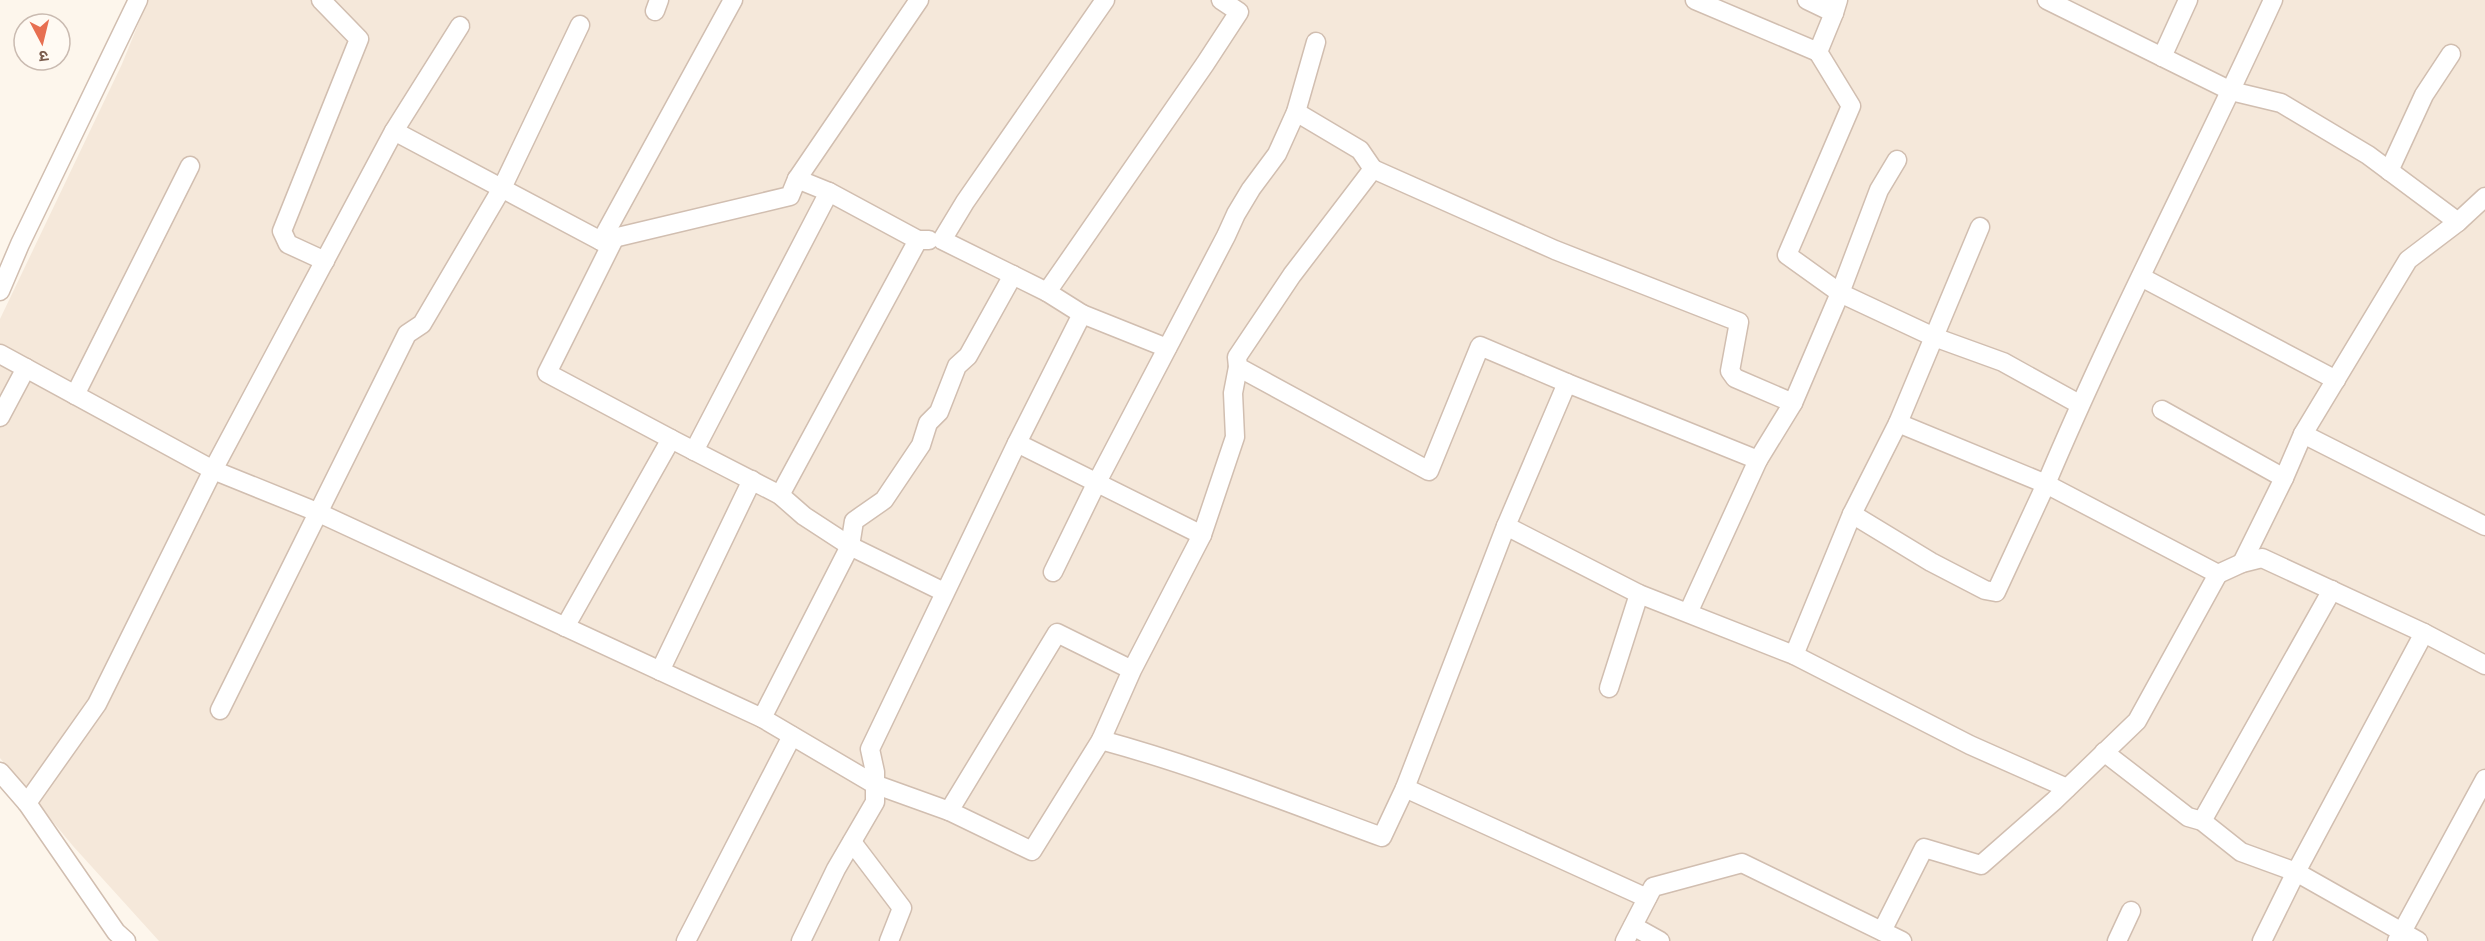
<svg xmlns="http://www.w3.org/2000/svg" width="2485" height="941" viewBox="0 0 2485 941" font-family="'Asap Condensed','Noto Sans Devanagari',sans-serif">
<rect width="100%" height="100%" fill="#fdf6ec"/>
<path fill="#f5e8da" d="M148 0H2485V941H159L73 846 0 758V319L122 64Z"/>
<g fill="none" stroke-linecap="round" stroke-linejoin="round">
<g stroke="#d1beb0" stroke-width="21">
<g id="minor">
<path d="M321 0 359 39 282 231 288 244 325 261"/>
<path d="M1105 0 965 202 942 240 1047 292 1205 64 1239 12 1221 0"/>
<path d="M1695 0 1818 52"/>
<path d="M1807 0 1834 13 1838 0"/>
<path d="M2047 0 2231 91 2281 103 2368 155 2458 222"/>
<path d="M2273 0C2199 162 2115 320 2046 484L2218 574 2242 563 2262 558 2424 633 2485 665"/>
<path d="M655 11 659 0"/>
<path d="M1834 13 1818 52 1851 106 1787 255 1840 293 1934 337 2003 362 2079 404"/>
<path d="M2162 57 2188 0"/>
<path d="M1296 112 1360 150 1373 169"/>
<path d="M394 131 460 26"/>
<path d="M2389 171 2424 95 2451 54"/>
<path d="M797 179 829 192 918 240H929"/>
<path d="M615 237 547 373 671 439"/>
<path d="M601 241 733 0"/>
<path d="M2141 277 2336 380"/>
<path d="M0 291 20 244 138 0"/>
<path d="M1047 292 1082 314 1017 443 1202 535 1235 437 1233 393 1238 367"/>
<path d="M1082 314 1167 348"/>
<path d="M0 354 213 470 394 131 601 241 790 196 797 179 919 0"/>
<path d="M1567 383 1480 346 1429 471 1238 367 1237 357 1292 275 1373 169 1555 250 1739 322 1730 371 1735 378 1793 403"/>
<path d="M75 395 190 166"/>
<path d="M2162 410 2284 478"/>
<path d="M0 417 26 368"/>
<path d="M2303 434 2485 526"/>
<path d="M694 451 829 192"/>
<path d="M1758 460 1793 403 1840 293 1879 190 1897 160"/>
<path d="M780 495 918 240"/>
<path d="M1852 514 1931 562 1985 590 1996 592 2046 484 1898 423"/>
<path d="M2242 563 2284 478 2303 434 2408 260 2458 222 2485 197"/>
<path d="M1053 572 1096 484 1226 236 1236 214 1251 189 1277 154 1296 112 1316 42"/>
<path d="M1688 613 1758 460 1567 383 1506 526 1639 594 1794 655 1970 745 2067 788"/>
<path d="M565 627 671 439 780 495 804 516 850 546 944 592"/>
<path d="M1794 655 1852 514 1898 423 1980 227"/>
<path d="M1132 670 1057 633 949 811 1032 851 1101 740 1132 670 1202 535"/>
<path d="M660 671 752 480"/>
<path d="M1609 688 1639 594"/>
<path d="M220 710 407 334 422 324 502 188 580 25"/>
<path d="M762 718 850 546 854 521 884 500 921 445 928 423 939 412 957 366 968 356 1013 275"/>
<path d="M1101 740C1197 766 1289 803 1382 837L1405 788 1506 526"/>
<path d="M2104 752 2188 817 2202 821 2241 852 2296 872 2418 941"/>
<path d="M0 772 27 803 116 932 126 941"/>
<path d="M1405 788 1647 898"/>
<path d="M27 803 97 704 213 470 317 512 762 718 874 784 949 811"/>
<path d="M2202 821 2332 590"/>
<path d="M852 842 902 908 889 941"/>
<path d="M1633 926 1660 941"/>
<path d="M1882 931 1924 848 1981 865 2054 801 2137 721 2218 574"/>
<path d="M686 941 792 736"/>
<path d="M801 941 836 869 875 802V772L870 749 1017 443"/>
<path d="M1625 941 1653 887 1742 863 1902 941"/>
<path d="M2117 941 2131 911"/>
<path d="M2262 941 2296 872 2424 633"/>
<path d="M2397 941 2485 779"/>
</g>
</g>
<use href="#minor" stroke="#fff" stroke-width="18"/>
</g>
<g transform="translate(42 42) rotate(173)"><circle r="28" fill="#fffaf3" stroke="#cabbb1" stroke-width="1.5"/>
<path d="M0-4.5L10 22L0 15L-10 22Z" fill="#e76f51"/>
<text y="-9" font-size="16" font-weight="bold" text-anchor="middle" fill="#7a5c4d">उ</text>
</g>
</svg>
